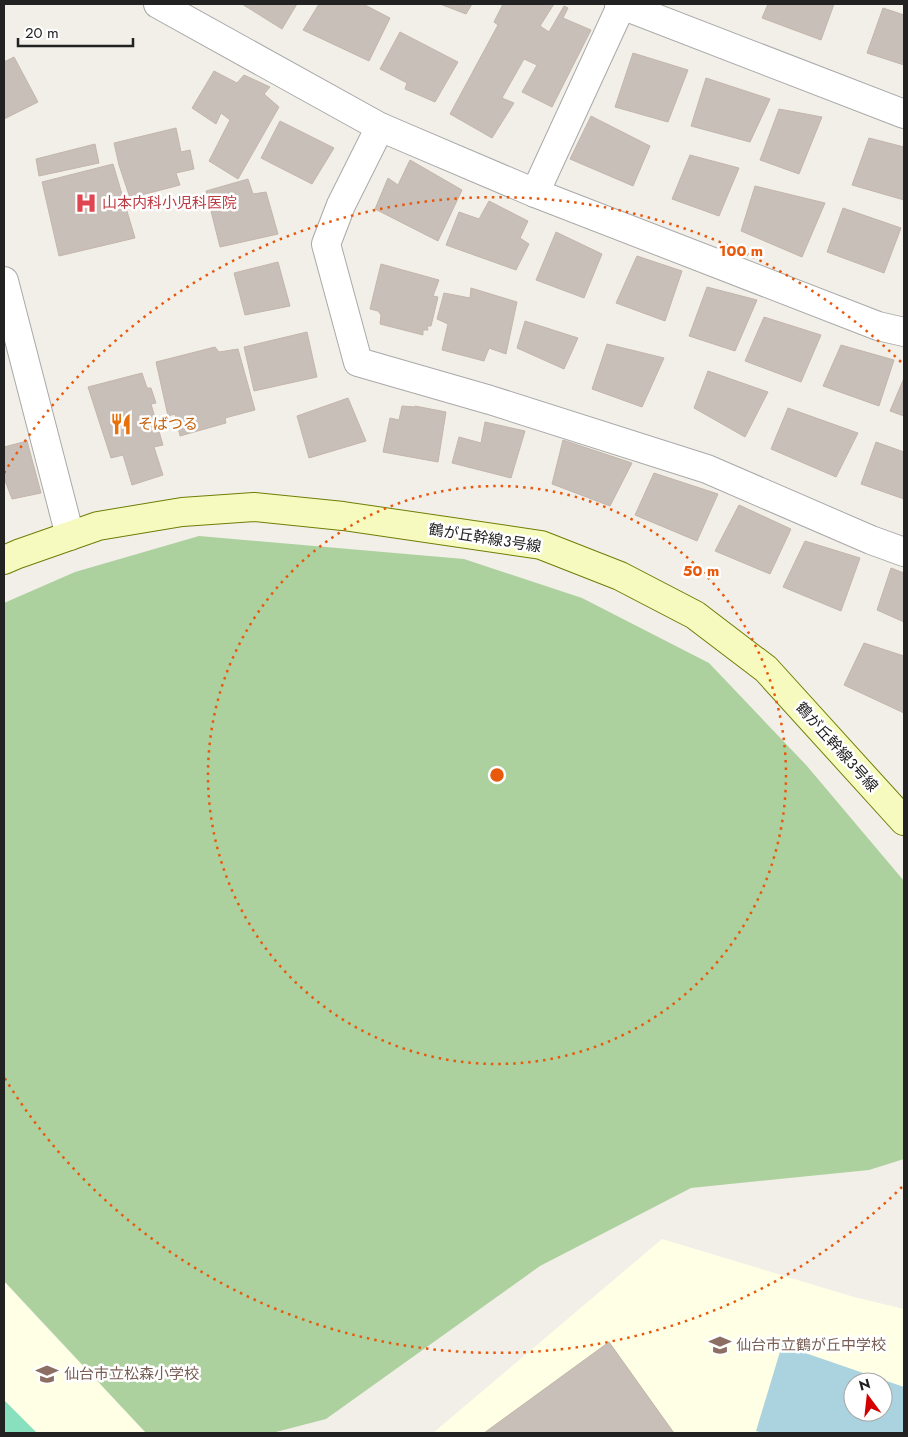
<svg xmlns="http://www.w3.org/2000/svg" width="908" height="1437" viewBox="0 0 908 1437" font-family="Jost,'Noto Sans JP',sans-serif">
<rect width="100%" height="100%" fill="#f2efe9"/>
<g fill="#ffffe5" fill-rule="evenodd">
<path d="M662 1239 854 1297 904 1309V1433H433ZM853 1382H883V1412H853Z"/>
<path d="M4 1281 34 1314 146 1433H4Z"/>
</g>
<path fill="#add19e" d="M199 536 464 559 582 598 709 663 807 766 904 881V1159L869 1170 691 1188 540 1266 326 1419 272 1433H146L4 1281V603L75 572Z"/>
<path fill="#88e0be" d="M4 1400 37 1433H4Z"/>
<path fill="#aad3df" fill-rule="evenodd" d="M782 1345 904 1387V1429L903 1433H763L756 1431ZM853 1382H883V1412H853Z"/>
<g fill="#c7bfb8" stroke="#c4b6ab">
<path d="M242 4H297L282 29Z"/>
<path d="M319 4H363L390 18 369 61 303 30Z"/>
<path d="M440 4H472L466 14Z"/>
<path d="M503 4H554L540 26 549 32 564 6 568 8 563 18 591 30 552 107 522 92 537 65 524 59 502 98 514 103 492 138 450 114 498 25 494 22Z"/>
<path d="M768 4H834L821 40 762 18Z"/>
<path d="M883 8 904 15V65L867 53Z"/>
<path d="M400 32 458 62 435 102 405 89 407 83 380 69Z"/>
<path d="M633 53 688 70 668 122 615 107Z"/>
<path d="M14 57 38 102 4 119V62Z"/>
<path d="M214 71 237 83 244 75 270 87 264 94 279 107 238 179 209 161 230 120 221 113 216 124 192 108Z"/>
<path d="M706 78 770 99 750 142 691 126Z"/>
<path d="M779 109 822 117 799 174 760 160Z"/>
<path d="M591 116 650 146 633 186 570 159Z"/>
<path d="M280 121 334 148 312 184 261 158Z"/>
<path d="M176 128 181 152 190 150 194 169 176 173 180 185 130 198 119 165 114 143Z"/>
<path d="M869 138 904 147V200L852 185Z"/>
<path d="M95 144 99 163 39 176 36 159Z"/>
<path d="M690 155 739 168 719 216 672 199Z"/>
<path d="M410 160 462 190 438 241 375 209 388 178 398 185Z"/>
<path d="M113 164 135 238 59 256 42 182Z"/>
<path d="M248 179 253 194 266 192 278 234 220 247 206 191Z"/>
<path d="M755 186 825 203 802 257 741 231Z"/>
<path d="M489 201 528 221 520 238 529 244 516 270 446 245 459 212 479 219Z"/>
<path d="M843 208 901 228 884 273 827 252Z"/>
<path d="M556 232 602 254 584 298 536 280Z"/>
<path d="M637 256 682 271 665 321 616 303Z"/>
<path d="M278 262 290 306 245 315 234 273Z"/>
<path d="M381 264 439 280 433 296 438 297 431 326H427L428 330H423V335L380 324 381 315 378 311 370 309Z"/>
<path d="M707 287 757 300 735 351 689 336Z"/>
<path d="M471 288 517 302 506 354 489 348 484 361 442 350 448 324 437 319 444 293 470 298Z"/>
<path d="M764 317 821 335 801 382 745 361Z"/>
<path d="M525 321 578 338 564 369 517 348Z"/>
<path d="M307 332 317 377 254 391 244 347Z"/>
<path d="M607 344 664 358 642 407 592 389Z"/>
<path d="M841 345 894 360 879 406 823 386Z"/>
<path d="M215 347 219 352 238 349 255 410 225 418 226 423 180 436 175 414 168 416 156 362Z"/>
<path d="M708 371 768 392 745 437 694 408Z"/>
<path d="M142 373 147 388H151L156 403 151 404 163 445 154 447 163 475 132 485 123 455 111 458 88 387Z"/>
<path d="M904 378V416L890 411Z"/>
<path d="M348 398 366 441 309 458 297 416Z"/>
<path d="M402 406 415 407V406L446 412 438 462 383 452 390 418 399 420Z"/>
<path d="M788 408 858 433 836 477 771 449Z"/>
<path d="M485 422 525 431 511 478 452 463 459 437 481 443Z"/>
<path d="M563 440 632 463 610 506 552 484Z"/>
<path d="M27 441 41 493 12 499 4 478V447Z"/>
<path d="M876 442 904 452V499L861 484Z"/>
<path d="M654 473 718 494 697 541 635 515Z"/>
<path d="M739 505 791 529 770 574 715 551Z"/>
<path d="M805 541 860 558 841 611 783 587Z"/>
<path d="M891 568 904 573V622L877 610Z"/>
<path d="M864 643 904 656V713L844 685Z"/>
<path d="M609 1342 674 1433H484Z"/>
</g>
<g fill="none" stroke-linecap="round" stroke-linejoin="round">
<g stroke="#a9a9a9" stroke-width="30">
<g id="street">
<path d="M158 4 380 127 535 193 878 326 904 332"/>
<path d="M619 4 904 114"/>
<path d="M380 127 341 205 326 244 358 362 490 400 707 469 871 540 904 552"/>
<path d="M535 193 622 4"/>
<path d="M4 281 70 536"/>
</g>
</g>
<g stroke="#707d05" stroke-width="30">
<path id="secondary" d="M4 560 18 554 98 526 182 512 254 507 343 516 541 545 620 576 695 615 766 669 904 821"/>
</g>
<use href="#street" stroke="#fff" stroke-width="28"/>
<use href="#secondary" stroke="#f7fabf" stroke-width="28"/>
</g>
<g fill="none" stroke="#e8590c" stroke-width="2.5" stroke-dasharray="2.5 5">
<circle cx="497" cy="775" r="289"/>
<path d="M902 1187A578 578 0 0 1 4 1077M4 473A578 578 0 0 1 902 363"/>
</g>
<defs>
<g id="hospital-bare" transform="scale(1.725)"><path d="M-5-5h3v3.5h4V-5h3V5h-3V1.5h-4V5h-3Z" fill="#e0444e" stroke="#fff" stroke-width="2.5" paint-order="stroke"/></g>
<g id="restaurant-bare" transform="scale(1.725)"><path d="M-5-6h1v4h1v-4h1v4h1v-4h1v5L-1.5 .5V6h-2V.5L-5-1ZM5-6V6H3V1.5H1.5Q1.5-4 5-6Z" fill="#e8710a" stroke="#fff" stroke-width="2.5" paint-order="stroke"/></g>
<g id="school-bare" transform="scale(1.725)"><path d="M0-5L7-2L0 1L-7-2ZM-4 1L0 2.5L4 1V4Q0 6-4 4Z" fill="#8d6e63" stroke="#fff" stroke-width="2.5" paint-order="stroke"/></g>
</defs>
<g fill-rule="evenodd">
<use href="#hospital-bare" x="86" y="203"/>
<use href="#restaurant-bare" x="121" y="424"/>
<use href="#school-bare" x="720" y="1345"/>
<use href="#school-bare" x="47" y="1374"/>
</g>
<g text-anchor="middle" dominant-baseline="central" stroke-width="5" stroke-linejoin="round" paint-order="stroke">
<g font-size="15" fill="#be3a42" stroke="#fff" text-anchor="start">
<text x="102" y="203">山本内科小児科医院</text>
</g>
<g font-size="15" fill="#c56008" stroke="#fff" text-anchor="start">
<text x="138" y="424">そばつる</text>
</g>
<g font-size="15" fill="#222" stroke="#fff">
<text transform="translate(485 538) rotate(9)">鶴が丘幹線３号線</text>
<text transform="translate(837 747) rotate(48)">鶴が丘幹線３号線</text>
</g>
<g font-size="15" fill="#785e54" stroke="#fff" text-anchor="start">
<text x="736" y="1345">仙台市立鶴が丘中学校</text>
<text x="64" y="1374">仙台市立松森小学校</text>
</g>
</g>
<circle cx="497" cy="775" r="8" fill="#e8590c" stroke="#fff" stroke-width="2.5"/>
<g font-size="15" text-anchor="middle" font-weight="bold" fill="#e8590c" stroke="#fff" stroke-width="5" stroke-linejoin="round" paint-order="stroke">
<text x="741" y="256">100 m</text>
<text x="701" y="576">50 m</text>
</g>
<rect width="908" height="1437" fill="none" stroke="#222222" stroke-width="10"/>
<g transform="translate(868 1397) rotate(345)"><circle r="24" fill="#ffffff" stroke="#a7a7a7"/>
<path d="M0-4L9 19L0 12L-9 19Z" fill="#d40000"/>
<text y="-8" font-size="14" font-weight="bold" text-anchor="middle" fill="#222222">N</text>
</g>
<path d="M18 38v8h115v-8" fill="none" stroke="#222222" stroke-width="2.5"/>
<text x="25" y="38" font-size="15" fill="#222222" stroke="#ffffff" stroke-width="4" paint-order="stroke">20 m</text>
</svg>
